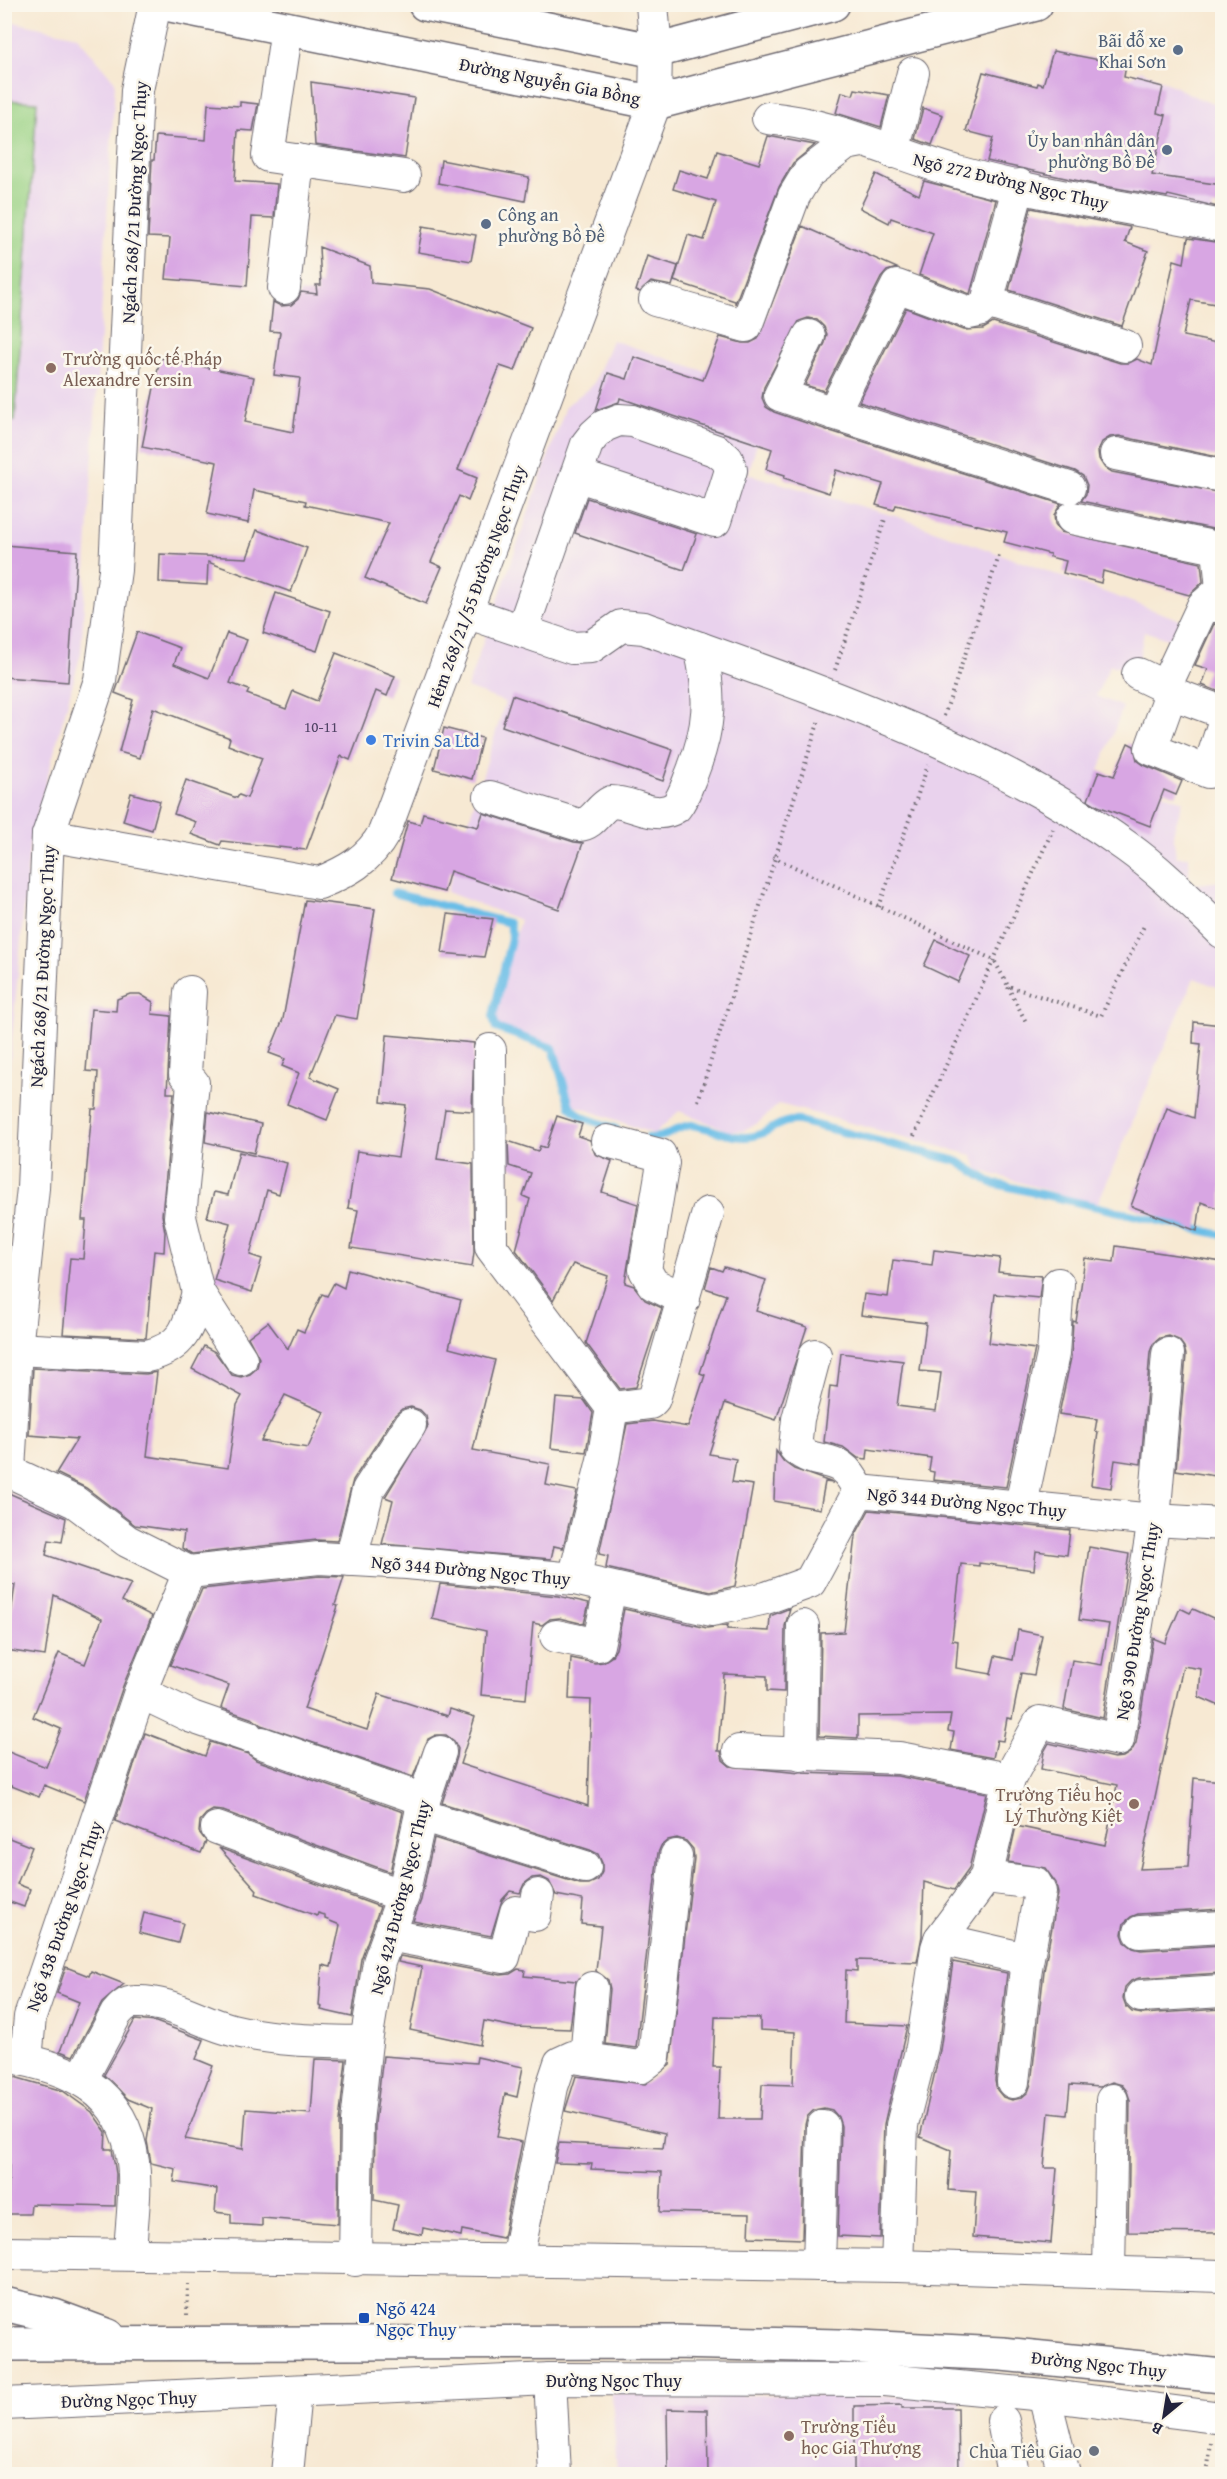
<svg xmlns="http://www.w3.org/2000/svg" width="1227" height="2479" viewBox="0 0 1227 2479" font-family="'Gentium Book Plus',serif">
<rect width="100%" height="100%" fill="#fbf7ec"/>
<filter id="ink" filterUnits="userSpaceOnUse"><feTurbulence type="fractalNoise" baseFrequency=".0167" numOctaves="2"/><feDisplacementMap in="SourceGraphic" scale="12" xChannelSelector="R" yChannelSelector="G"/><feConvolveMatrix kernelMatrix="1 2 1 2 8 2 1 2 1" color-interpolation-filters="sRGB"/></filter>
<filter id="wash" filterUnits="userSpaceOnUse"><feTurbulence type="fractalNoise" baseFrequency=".008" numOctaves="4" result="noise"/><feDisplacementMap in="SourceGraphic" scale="24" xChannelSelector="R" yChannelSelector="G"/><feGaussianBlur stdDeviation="1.35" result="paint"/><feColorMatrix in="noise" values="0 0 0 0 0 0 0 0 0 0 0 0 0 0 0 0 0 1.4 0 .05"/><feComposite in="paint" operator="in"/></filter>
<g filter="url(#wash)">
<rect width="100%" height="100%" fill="#f7e9d3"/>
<g fill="#e9d2ed">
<path d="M5 20 77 36 115 82 81 653 30 841 5 1115Z"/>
<path d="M1141 70 1202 100 1222 106V205L1214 204 1209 221 1101 194 1129 79Z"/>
<path d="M612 340 772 394 748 474 898 517 1189 623 1182 644 1144 631 1137 672 1110 665 1096 696 1123 707 1099 771 1183 801 1173 833 1176 857H1189V885L1222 881V989L1194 978 1097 1205 979 1170 972 1155 779 1104 758 1123 743 1131H729L679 1111 654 1134 566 1102 552 1049 492 1027 520 920 447 892 505 702 467 688 566 406 594 384Z"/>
<path d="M612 2394 960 2397 968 2474H617Z"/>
</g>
<path fill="#9ad284" stroke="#5e7a60" stroke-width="1.5" d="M4 100 37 102 15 421 4 420Z"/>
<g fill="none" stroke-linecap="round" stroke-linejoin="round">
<g stroke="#6bbee7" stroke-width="8">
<path d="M394 893 509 923 512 934 493 1016 496 1028 553 1048 570 1106 582 1117 616 1129"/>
<path d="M648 1138C668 1139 674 1127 691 1125 710 1127 728 1138 746 1137 767 1137 778 1118 799 1121L957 1161 992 1183 1222 1235"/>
</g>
</g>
<g id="blocks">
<g fill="#d8a6e3" fill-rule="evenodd">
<path d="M1053 51 1126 65 1124 77 1163 87 1157 113 1166 115 1152 175 1222 185V208L1168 195 1167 197 1093 184 987 161 993 138 966 131 983 72 1037 86 1038 83 1043 85Z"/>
<path d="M311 82 414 98 405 158 315 145Z"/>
<path d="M855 89 889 95 881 127 836 113 842 92 853 95Z"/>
<path d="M240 102 258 104 253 131 238 130 235 181 277 184 274 218 252 217 247 286 166 279 170 238 148 237 152 160H154L156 136 206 140 208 104 240 106Z"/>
<path d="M923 108 943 115 932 145 915 139Z"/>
<path d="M768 136 815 145 793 163 779 187 735 304V301L674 281 688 235 704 240 716 202 673 189 679 170 708 179 717 151 759 164Z"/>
<path d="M441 160 529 177 525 201 438 183Z"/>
<path d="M876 174 919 195 924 181 996 200 970 294 919 275 933 233 891 218 889 223 860 208Z"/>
<path d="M1031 208 1130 227 1125 242 1148 251 1122 326 1009 290Z"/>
<path d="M423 226 476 235 471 261 418 252Z"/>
<path d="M802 226 897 268 887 271 881 278 824 391 805 385 825 343 827 334 824 327 817 320 808 318 799 321 764 387 762 398 766 407 774 412 827 430 1061 504 1054 515 1055 524 1061 532 1201 563 1203 582 1189 595 1103 571 1101 583 1063 573 1066 561 1050 557V554L1004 542 1007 532 896 505 894 510 876 505 883 484 836 470 829 493 784 478 785 475 766 469 772 449 620 398 619 402 596 410 608 373 627 379 634 357 703 380 720 337 742 343H750L758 339Z"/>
<path d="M1188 238 1222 243V305L1191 300 1183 336 1222 344V458L1119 436 1110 437 1102 442 1098 451 1099 459 1104 467 1112 472 1222 493V531L1081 501 1086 494 1087 485 1083 476 1075 471 859 402 906 308 964 330 983 329 993 323 1120 363H1129L1137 359 1152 365 1174 260 1184 263Z"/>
<path d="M319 247 370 266 371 283 430 289 531 328 515 371 500 366 458 470 477 478 468 501 459 496 431 562 442 567 426 604 365 578 389 523 305 505 306 501 254 490 248 523 207 514 217 462 142 447 160 358 254 377 245 422 293 432 300 378 274 375 280 332 270 331 273 302 281 306 291 305 298 299 301 292 317 294 316 285H321Z"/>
<path d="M647 256 678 266 672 286 651 282 640 292 636 291Z"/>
<path d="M587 498 697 534 684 570 575 533Z"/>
<path d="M257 530 307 548 291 592 208 562 207 585 159 582 160 554 247 558Z"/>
<path d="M4 545 77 551 68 682 4 677Z"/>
<path d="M276 593 330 611 317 651 263 633Z"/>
<path d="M1214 624 1222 626V693L1202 685 1208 669 1195 665Z"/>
<path d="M137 632 180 648 174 664 209 678 227 633 247 640 230 683 249 690 247 694 286 709 293 691 317 701 336 653 395 676 387 696 376 691 350 760 341 756 306 850 222 841 220 845 191 834 196 822 174 814 186 780 237 798 239 795 247 798 262 758 228 745 230 738 153 708 140 758 119 752 133 700 115 693Z"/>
<path d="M512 695 673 750 663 781 502 726Z"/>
<path d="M444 728 482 738 472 779 434 769Z"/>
<path d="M1128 743 1134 746 1137 760 1144 765 1182 781 1176 795 1164 790 1150 826 1098 806 1088 800 1099 771 1114 776Z"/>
<path d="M131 793 160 801 152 830 123 821Z"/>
<path d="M423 813 478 827 483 813 574 842 583 843 559 909 450 871 444 892 392 878 408 821 420 824Z"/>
<path d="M305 900 375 909 357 1019 335 1015 310 1077 339 1089 327 1120 287 1104 299 1073 282 1066 285 1059 269 1053 283 1019Z"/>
<path d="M448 914 493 919 484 957 442 953Z"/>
<path d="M936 940 970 956 958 982 924 966Z"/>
<path d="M130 994H140L153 1002 152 1014 171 1016 167 1093H174L162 1215 165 1232 164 1252 154 1251 146 1338 63 1334 70 1258 83 1259 86 1220H82L85 1188 92 1109H96L98 1072 86 1071 91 1009 116 1011 117 999Z"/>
<path d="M1194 1022 1222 1025V1210L1201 1202 1197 1231 1131 1206 1167 1108 1194 1118 1201 1044 1193 1043Z"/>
<path d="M387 1035 474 1043 472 1111 445 1109 437 1159 473 1164 474 1252 472 1267 351 1248 358 1210 348 1208 357 1151 398 1157 406 1105 381 1102Z"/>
<path d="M208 1112 261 1124 254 1153 205 1142Z"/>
<path d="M557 1116 582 1124 578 1136 590 1140 595 1154 612 1161 602 1192 638 1204 625 1283 634 1286 645 1300 662 1308 636 1387 620 1389 586 1343 608 1276 573 1264 553 1300 516 1250 530 1199 523 1196 531 1173 509 1166 508 1141 538 1151 540 1146 546 1148Z"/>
<path d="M239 1152 287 1163 279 1194 267 1190 250 1255 262 1259 252 1292 214 1280 230 1223 207 1217 214 1192 228 1195Z"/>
<path d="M1116 1246 1222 1262V1477L1176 1470 1186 1355 1184 1347 1179 1340 1169 1336 1160 1338 1153 1344 1150 1352 1141 1464 1115 1460 1111 1488 1091 1485 1098 1432 1095 1431 1097 1419 1059 1414 1071 1358 1073 1321 1076 1322 1085 1258 1114 1262Z"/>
<path d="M934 1250 1000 1258 998 1272 1042 1276 1039 1298 995 1294 989 1343 1035 1349 1006 1487 933 1480 934 1472 929 1471 931 1458 868 1449 867 1459 858 1458 843 1447 824 1442 830 1386 837 1387 841 1353 903 1361 897 1406 936 1411 941 1373 920 1371 926 1323 861 1315 864 1294 888 1297 893 1260 932 1265Z"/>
<path d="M711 1267 722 1271 724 1267 766 1280 756 1311 807 1327 776 1420 725 1403 709 1454 736 1459 732 1482 753 1485 735 1586 711 1592 606 1568 608 1556 599 1554 627 1424 653 1421 688 1427 705 1375 700 1373 726 1295 705 1288Z"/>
<path d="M348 1269 461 1300 449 1348 495 1360 473 1450 550 1464 546 1485 577 1491 563 1548 554 1546 551 1559 382 1544 393 1500 385 1497 428 1426 426 1416 420 1410 411 1407 402 1409 395 1415 353 1480 337 1541 317 1540 192 1554 182 1548 184 1532 135 1525 86 1488 56 1473 77 1439 29 1435 33 1368 146 1374 157 1372 147 1456 228 1468 237 1405 242 1396 192 1369 204 1346 215 1352 232 1375 241 1377 250 1374 257 1368 259 1358 248 1337 268 1322 288 1349 297 1329 304 1332 322 1294 327 1296 334 1283 344 1288ZM285 1395 324 1412 308 1448 261 1441Z"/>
<path d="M556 1398 584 1400 593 1413 586 1452 551 1448Z"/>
<path d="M776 1451 784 1462 794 1469 833 1483 825 1482 820 1509 774 1501Z"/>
<path d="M4 1491 66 1518 62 1542 49 1540 46 1555 131 1584 122 1601 152 1616 123 1686 84 1801 44 1785 39 1797 4 1783V1750L46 1767 61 1729 33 1717 59 1653 85 1664 102 1619 54 1595 45 1656 6 1650 15 1585 4 1584Z"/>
<path d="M869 1510 1070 1530 1067 1555 1036 1551 1034 1570 979 1563V1566L961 1564 952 1640 958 1641 956 1668 991 1674 995 1656 1013 1660 1018 1630 1042 1635 1034 1675 1021 1673 1012 1719 1007 1718 1003 1741 997 1740 993 1758 951 1750 954 1732 948 1731 951 1715 858 1716V1738L819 1736 821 1633 844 1632 855 1536Z"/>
<path d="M1089 1547 1129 1554 1103 1718 1064 1709 1072 1660 1102 1665 1109 1624 1079 1620Z"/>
<path d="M319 1576 344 1577 335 1605 338 1606 304 1709 367 1730 379 1694 448 1716 450 1709 475 1717 460 1764 588 1806 591 1700 569 1699 571 1658 595 1663 603 1662 611 1657 616 1649 624 1609 707 1628 728 1625 727 1629 769 1631 770 1616 790 1608 785 1626 784 1692 767 1691V1676L724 1674 718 1751H721L723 1760 730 1766 800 1773 897 1776 987 1793 969 1869 954 1890 924 1882 922 1936 917 1962 857 1960V1971L846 1970 844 2023 907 2026 884 2124 880 2238 838 2236 841 2126 838 2117 832 2110 824 2108 814 2110 807 2117 805 2125 802 2239 749 2237 750 2214 660 2212 662 2172 591 2169 592 2164 555 2163 559 2143 663 2148 665 2133 565 2111 576 2076 645 2084 670 2065 694 1858 693 1849 686 1841 677 1838 668 1840 661 1846 658 1853 636 2048 605 2044 610 1989 608 1980 596 1971 601 1926 581 1924 583 1900 556 1895 549 1881 541 1877 532 1878 524 1884 520 1893 510 1891 502 1900 491 1936 413 1921 421 1900 434 1838 580 1884H589L598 1880 602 1872V1863L598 1854 590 1850 442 1803 457 1757 458 1749 454 1741 446 1735H436L428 1739 413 1777 261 1725 253 1719 221 1708 229 1685 170 1665 202 1589ZM715 2017 760 2018V2030L795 2032 793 2085 762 2084 760 2119H718L720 2067H713Z"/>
<path d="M440 1584 558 1596 589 1603 584 1624 559 1618 550 1619 542 1625 533 1623 526 1699 481 1695 486 1631 432 1619Z"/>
<path d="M1180 1608 1190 1613 1193 1609 1222 1622V1707L1199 1697 1201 1669 1183 1666 1140 1869 1188 1867 1194 1778 1222 1781V1909L1138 1914 1131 1917 1124 1923 1122 1934 1125 1942 1133 1948 1141 1950 1222 1945V1973L1139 1978 1131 1981 1125 1987 1123 1998 1126 2006 1132 2012 1142 2014 1222 2009V2233L1128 2232 1130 2100 1127 2091 1122 2085 1112 2082 1100 2087 1070 2085 1067 2115 1049 2113 1044 2168H1057L1051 2243 973 2237 976 2192 948 2190 951 2150 920 2137 940 2050 953 1962 1007 1973 995 2081 997 2090 1003 2097 1012 2100 1021 2098 1028 2092 1031 2084 1044 1971 1058 1894 1056 1883 1045 1868 1008 1862 1016 1826 1105 1845 1117 1785 1041 1769 1044 1752 1049 1743 1114 1758 1123 1757 1131 1752 1136 1743 1153 1638 1165 1643Z"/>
<path d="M145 1733 205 1756 210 1742 248 1754 256 1760 403 1812 390 1872 223 1811 213 1810 206 1814 200 1821 199 1832 206 1841 201 1853 115 1821Z"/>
<path d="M4 1836 32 1847 17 1884 30 1889 24 1907 10 1902 6 1913Z"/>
<path d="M219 1848 380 1907 361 1959 352 2017 321 2010 322 2007 319 2006 322 1965 331 1967 340 1925 325 1919V1915L318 1913 317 1916 256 1894 257 1890Z"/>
<path d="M144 1913 183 1923 178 1943 139 1933Z"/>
<path d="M400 1956 501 1975 510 1974 518 1969 525 1970 524 1976 576 1981 570 2029 514 2027 484 2021 480 2045 410 2030 422 1967 398 1962Z"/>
<path d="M66 1967 89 1976 91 1971 124 1984 102 2003 73 2056 60 2051 79 2002 57 1993Z"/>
<path d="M135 2020 156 2022 204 2040 196 2059 213 2066 185 2139 243 2149 246 2109 311 2114 315 2059 346 2060 339 2122 338 2224 262 2218V2226L231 2224V2214L215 2212 217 2189 174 2182 176 2169 151 2163 147 2141 152 2109 128 2099 104 2075Z"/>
<path d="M383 2056 476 2063 477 2057 523 2067 517 2097 505 2094 497 2137 522 2142 503 2238 462 2230 461 2236 423 2228 422 2235 393 2229 398 2205 374 2200 375 2123Z"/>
<path d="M4 2074 63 2091 92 2112 106 2132 105 2149H112L116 2174 115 2206 31 2204 30 2214H8L9 2162 4 2161Z"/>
<path d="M902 2405V2408H958L959 2475H854V2406Z"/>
<path d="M667 2409 707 2410 708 2475H668Z"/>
</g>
</g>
</g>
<g filter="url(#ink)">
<use href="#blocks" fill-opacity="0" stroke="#6d6870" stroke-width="1.5"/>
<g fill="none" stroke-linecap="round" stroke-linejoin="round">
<g stroke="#6d6870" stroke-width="34">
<g id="minor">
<path d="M287 28 268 156 404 176"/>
<path d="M768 118C834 124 894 154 957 172 1044 196 1135 208 1222 226"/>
<path d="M893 152 913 73"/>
<path d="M1019 185 987 302 979 311 970 313 897 286 833 413 1069 488"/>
<path d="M284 288 298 160"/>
<path d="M655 300 746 326 794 196 808 173 846 144 862 141"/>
<path d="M987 302 1125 346"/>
<path d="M809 336 780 395 833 413"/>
<path d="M1116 454 1222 476"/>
<path d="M1072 518 1222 549"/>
<path d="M1203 606 1222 589 1218 549"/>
<path d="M466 612 572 648 591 647 621 626 644 628C807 687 986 745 1127 847 1162 872 1192 903 1222 932"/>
<path d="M522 631 587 444 594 435 604 426 619 420 633 421 717 451 727 459 731 470 715 521 576 475"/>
<path d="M1138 674 1165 687 1171 693 1222 712"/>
<path d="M1165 687 1203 606H1222"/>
<path d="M1171 693 1151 749 1208 772 1222 729"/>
<path d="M490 797 579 825C594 824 598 808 611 802 634 802 655 821 676 807 684 797 687 785 692 773 710 727 712 696 700 648"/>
<path d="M48 835 319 883C346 872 369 860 384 833L655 103 656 51 652 4"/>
<path d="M190 992 185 1074 193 1083 180 1217 198 1292 241 1359"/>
<path d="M490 1050 491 1247 612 1408 603 1460 574 1579"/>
<path d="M607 1141 660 1155 663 1163 645 1270 653 1284 684 1299"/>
<path d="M16 1349 147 1356C185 1347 189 1326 198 1292"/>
<path d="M815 1355 798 1419 795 1448C821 1470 839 1448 859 1491"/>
<path d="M612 1408 650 1403 654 1399 708 1213"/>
<path d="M4 1469 75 1502 127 1541 189 1572 319 1558 407 1563 574 1579 711 1610 766 1598 810 1582 859 1491 1154 1520 1222 1524"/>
<path d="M9 1470 16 1349 33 1188 48 835 100 680 115 570 137 90 155 4"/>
<path d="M1021 1505 1053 1354 1058 1284"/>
<path d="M351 1560 368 1490 410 1425"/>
<path d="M556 1636 598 1645 610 1589"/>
<path d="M140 1692 192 1717 247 1736"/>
<path d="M262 1743 424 1800"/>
<path d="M739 1751 899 1758 1009 1779"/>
<path d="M801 1755 803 1626"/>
<path d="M421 1815 585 1867"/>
<path d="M217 1828 403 1896"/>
<path d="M986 1877 1035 1883 1040 1892 1026 1968"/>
<path d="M1140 1932 1222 1927"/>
<path d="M389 1935 504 1957 516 1912 535 1915 538 1895"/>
<path d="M940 1939 1018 1957 1026 1968 1013 2082"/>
<path d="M1141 1996 1222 1991"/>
<path d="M5 2056C69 2067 124 2089 133 2162 137 2191 131 2225 130 2254"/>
<path d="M586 2059 592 1988"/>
<path d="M26 2060 30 2017 140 1692 189 1572"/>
<path d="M81 2080 116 2014C121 2008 126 2002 135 2002 169 2000 200 2022 232 2030 276 2041 321 2041 366 2042"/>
<path d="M4 2253 897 2266 1222 2276"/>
<path d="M517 2259 552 2087 560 2063 573 2057 641 2067 654 2057 676 1856"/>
<path d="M355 2260 357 2122 366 2042 379 1962 403 1896 424 1800 440 1752"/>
<path d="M819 2265 823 2126"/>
<path d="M897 2266 902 2125 922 2047 937 1948 940 1939 986 1877 1009 1779 1040 1722 1118 1740 1154 1520 1168 1354"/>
<path d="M1109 2272 1112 2100"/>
<path d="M550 2379 555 2474"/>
<path d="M1044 2395 1064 2474"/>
<path d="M4 2404 550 2379 885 2380 1044 2395 1222 2418"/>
<path d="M1003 2421 1013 2474"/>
<path d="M287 2474 295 2392"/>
</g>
</g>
<g stroke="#6d6870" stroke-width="36">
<g id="major">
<path d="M166 4 655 103 1036 4"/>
<path d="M425 4 656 51 833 4"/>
<path d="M4 2304 54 2316 108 2336"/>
<path d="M4 2344 673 2342 839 2346 1002 2354 1222 2376"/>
</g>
</g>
<g stroke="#6d6870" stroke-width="4" stroke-dasharray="1.5 4.5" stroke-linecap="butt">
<path d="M835 670 885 519"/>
<path d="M944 716 1000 553"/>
<path d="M773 857 994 960 1008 986 1101 1016 1144 926"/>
<path d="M879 907 928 765"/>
<path d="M1008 987 1026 1022"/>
<path d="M698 1101 819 720"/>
<path d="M914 1136 1053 829"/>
<path d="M187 2315 188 2284"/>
<path d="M1207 2474 1211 2443"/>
</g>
<use href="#minor" stroke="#fff" stroke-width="32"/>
<use href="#major" stroke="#fff" stroke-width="33"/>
</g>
</g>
<g fill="#5c6f8a" stroke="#fbf7ec" stroke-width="2">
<circle cx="1178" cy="50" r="6"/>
<circle cx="1167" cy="150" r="6"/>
<circle cx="486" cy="224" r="6"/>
</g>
<g fill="#8d6e63" stroke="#fbf7ec" stroke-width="2">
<circle cx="51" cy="368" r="6"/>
<circle cx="1134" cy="1804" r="6"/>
<circle cx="789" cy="2436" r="6"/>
</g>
<circle fill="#3f7fe0" stroke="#fbf7ec" stroke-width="2" cx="371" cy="740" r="6"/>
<rect fill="#1a4fb4" stroke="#fbf7ec" stroke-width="2" x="358" y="2312" width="12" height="12" rx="3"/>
<circle fill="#6b7280" stroke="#fbf7ec" stroke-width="2" cx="1094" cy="2451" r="6"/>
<g text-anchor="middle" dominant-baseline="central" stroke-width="5" stroke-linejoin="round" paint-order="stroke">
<g font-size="15" fill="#504365">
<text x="321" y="726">10-11</text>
</g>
<g font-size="18" fill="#4e5e75" stroke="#fbf7ec" text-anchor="end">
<text x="1166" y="40">Bãi đỗ xe<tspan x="1166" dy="21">Khai Sơn</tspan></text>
<text x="1155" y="140">Ủy ban nhân dân<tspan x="1155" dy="21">phường Bồ Đề</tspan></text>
<text x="498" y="214" text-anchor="start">Công an<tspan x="498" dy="21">phường Bồ Đề</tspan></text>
</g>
<g font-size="18" fill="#22223b" stroke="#fbf7ec">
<text transform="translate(550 81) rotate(11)">Đường Nguyễn Gia Bồng</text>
<text transform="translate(1011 181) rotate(13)">Ngõ 272 Đường Ngọc Thụy</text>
<text transform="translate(134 202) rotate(-87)">Ngách 268/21 Đường Ngọc Thụy</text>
<text transform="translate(476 586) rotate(-70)">Hẻm 268/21/55 Đường Ngọc Thụy</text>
<text transform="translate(42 966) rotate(-87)">Ngách 268/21 Đường Ngọc Thụy</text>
<text transform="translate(967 1502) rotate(5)">Ngõ 344 Đường Ngọc Thụy</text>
<text transform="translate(471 1570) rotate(5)">Ngõ 344 Đường Ngọc Thụy</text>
<text transform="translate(1137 1621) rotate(-81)">Ngõ 390 Đường Ngọc Thụy</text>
<text transform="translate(400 1897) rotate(-76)">Ngõ 424 Đường Ngọc Thụy</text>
<text transform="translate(64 1916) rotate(-71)">Ngõ 438 Đường Ngọc Thụy</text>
<text transform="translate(1099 2364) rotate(6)">Đường Ngọc Thụy</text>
<text x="614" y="2380">Đường Ngọc Thụy</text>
<text transform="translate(129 2399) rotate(-2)">Đường Ngọc Thụy</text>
</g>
<g font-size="18" fill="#785e54" stroke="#fbf7ec" text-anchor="start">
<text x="63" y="358">Trường quốc tế Pháp<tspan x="63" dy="21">Alexandre Yersin</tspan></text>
<text x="1122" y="1794" text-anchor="end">Trường Tiểu học<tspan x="1122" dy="21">Lý Thường Kiệt</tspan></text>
<text x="801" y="2426">Trường Tiểu<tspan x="801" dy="21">học Gia Thượng</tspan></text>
</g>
<g font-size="18" fill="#366cbe" stroke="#fbf7ec" text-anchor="start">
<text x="383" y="740">Trivin Sa Ltd</text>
</g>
<g font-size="18" fill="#164399" stroke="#fbf7ec" text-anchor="start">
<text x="376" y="2308">Ngõ 424<tspan x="376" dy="21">Ngọc Thụy</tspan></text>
</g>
<g font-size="18" fill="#5b616d" stroke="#fbf7ec" text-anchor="end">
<text x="1082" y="2451">Chùa Tiêu Giao</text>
</g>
</g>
<rect width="1227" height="2479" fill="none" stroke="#fbf7ec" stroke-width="24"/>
<g transform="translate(1164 2416) rotate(210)" stroke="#fbf7ec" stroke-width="4.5" paint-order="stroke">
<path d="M0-4.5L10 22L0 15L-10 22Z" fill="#22223b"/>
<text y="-9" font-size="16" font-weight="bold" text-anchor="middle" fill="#22223b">B</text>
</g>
</svg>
